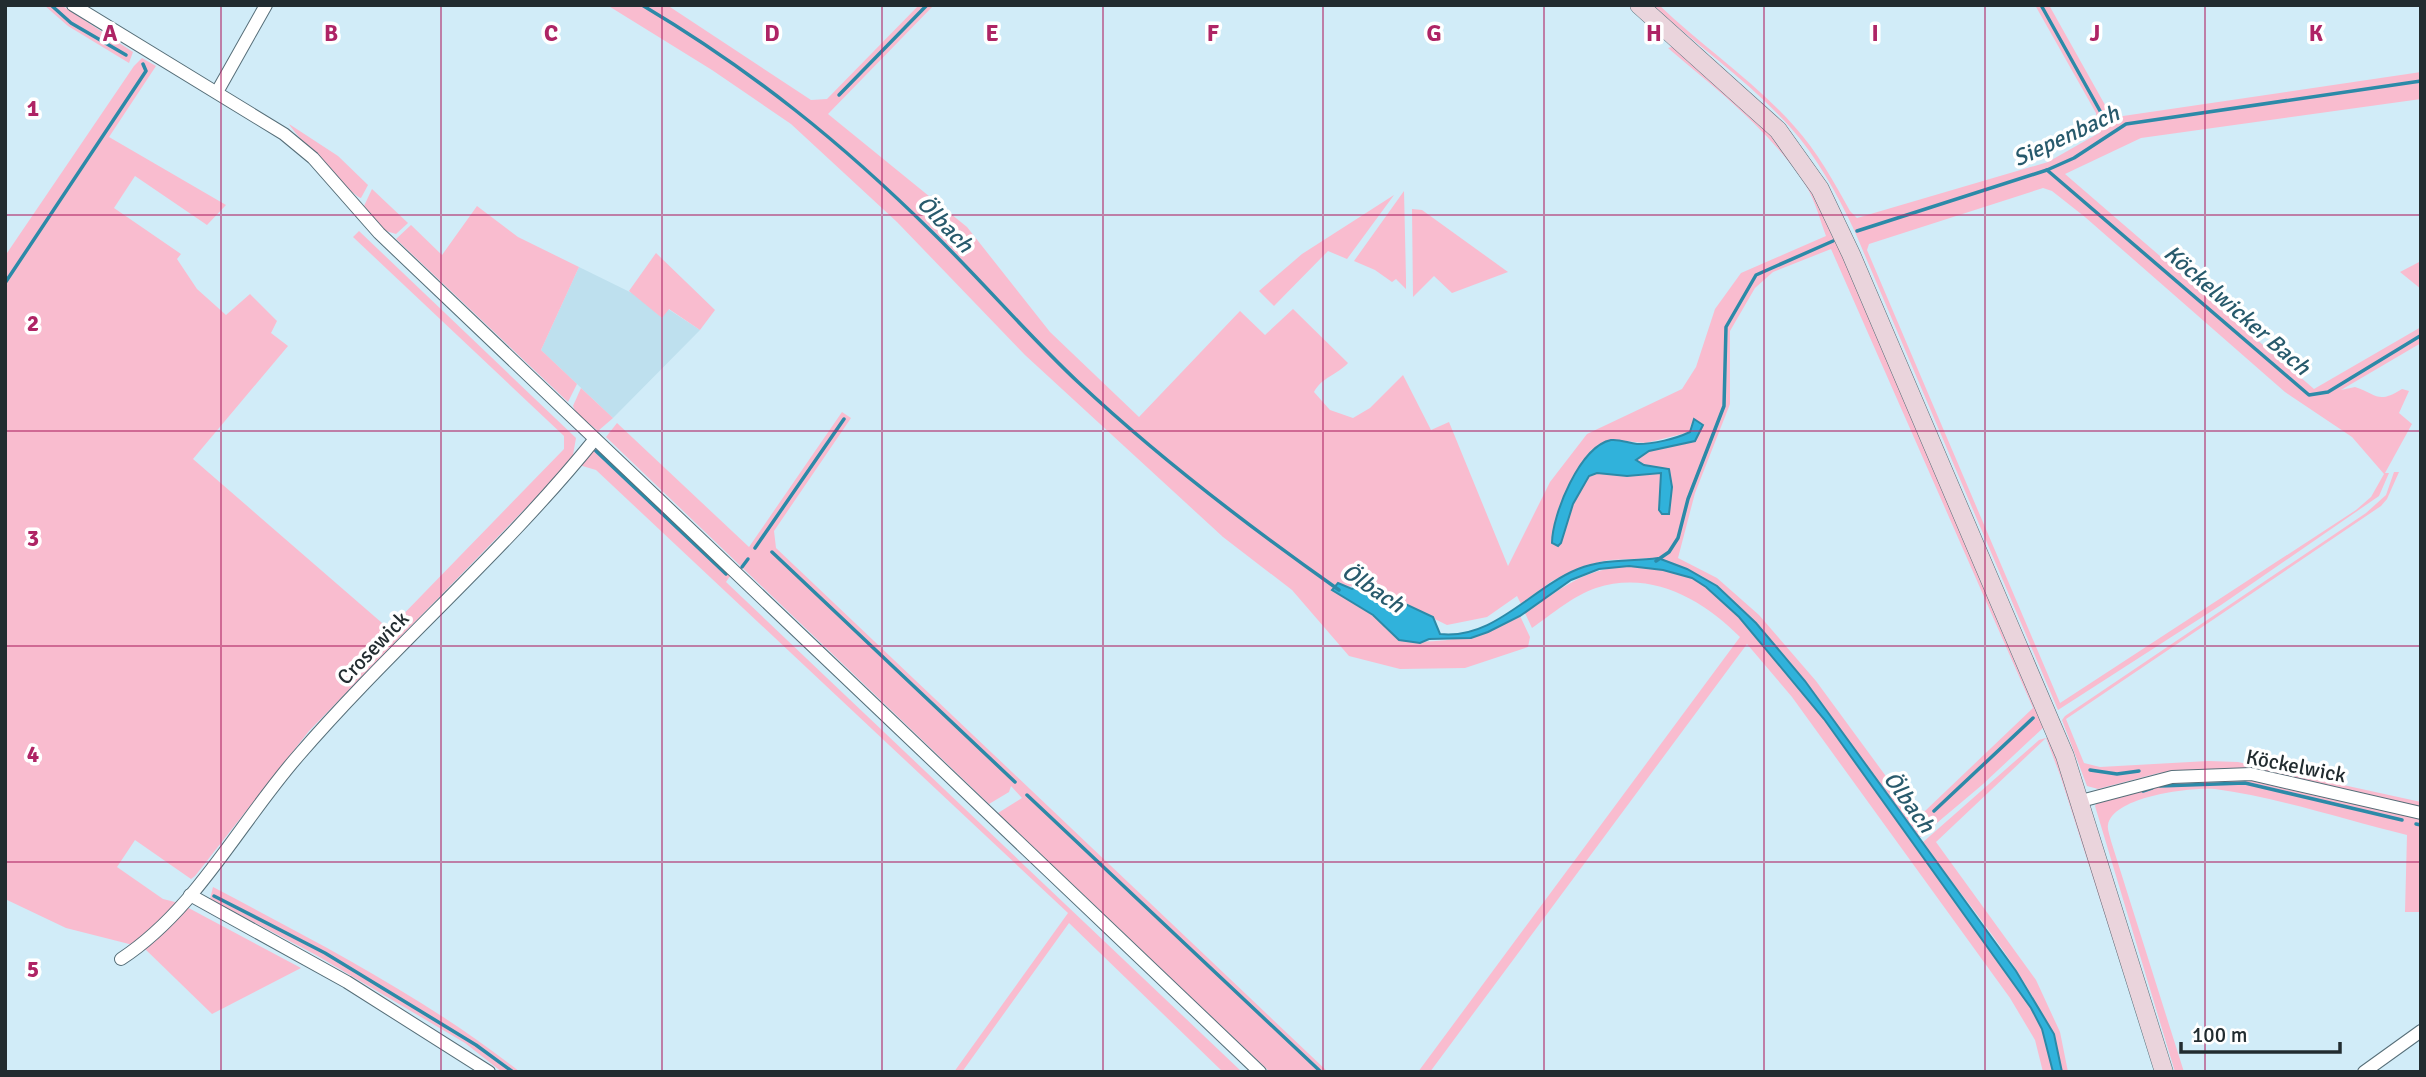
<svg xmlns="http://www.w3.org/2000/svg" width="2426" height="1077" viewBox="0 0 2426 1077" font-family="Signika,sans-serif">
<rect width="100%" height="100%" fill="#d1ecf8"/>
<path fill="#bee0ee" d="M579 267 636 295 662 318 668 309 700 330 613 418 541 350Z"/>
<g fill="#f9bccf" fill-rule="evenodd">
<path d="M44 5H61L133 52 129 63 68 26Z"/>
<path d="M607 5H667L811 100 827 99 919 5H934L828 114 967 227 1050 332 1139 417 1240 311 1265 335 1293 309 1348 363C1337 375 1322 377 1314 392L1330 410 1353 418 1370 408 1403 375 1431 430 1449 422 1508 566 1550 482 1587 434 1682 389 1696 367 1715 309 1741 273 1826 236C1820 220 1815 200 1806 186 1771 131 1717 90 1668 48L1675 46 1766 124 1828 215 2044 727 1982 785 1919 838 1805 681 1756 623 1702 576 1657 558 1609 560 1592 564 1552 581 1521 604 1517 596 1487 617 1447 625 1363 584 1333 590C1344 599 1358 605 1370 613 1379 619 1386 630 1394 635 1425 651 1491 634 1520 616L1530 637 1528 647 1465 668 1400 669 1349 656 1292 590 1223 537 1025 355 897 222 791 124 712 70ZM1831 249 2033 708 1925 811 1910 809 1816 681 1759 615 1717 578 1678 558 1695 493 1730 404V331L1755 288 1773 272ZM1691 423 1695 441 1649 451 1636 460 1644 465 1669 469 1672 487 1670 510 1664 515 1659 510 1661 473 1627 476 1597 473 1589 476 1573 504 1561 542 1562 509 1566 491 1591 450 1613 440 1646 443 1690 432Z"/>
<path d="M1653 5H1659C1703 47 1754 81 1794 126 1817 151 1834 182 1850 211L1857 218 2048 162 2099 133 2096 113 2035 5H2049L2114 121 2123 116 2421 72V99L2141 138 2065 174 2314 389 2421 327V343L2341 390 2355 387C2378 395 2378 404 2402 389L2409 391 2399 413 2412 424 2385 473H2389L2379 496 2221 605 2058 710 1855 232C1838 195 1817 157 1790 127 1749 81 1698 47 1653 5ZM2043 188 2052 191 2085 217 2285 392 2352 437 2384 474 2371 497 2356 510 2060 703 1867 250 1869 244Z"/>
<path d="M142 58 156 66 109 137 226 205 207 225 135 176 114 208 181 254 177 259 197 289 226 315 250 294 277 321 271 333 288 346 193 459 389 629 564 449V436L353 237 359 231 576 438 573 455 556 477 309 731 195 876 191 879 135 840 117 867 163 899 179 903 137 946 66 928 5 899V256L134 66Z"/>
<path d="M289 124 338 156 368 185 361 198C353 197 295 135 289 124Z"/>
<path d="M372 189 408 223 396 234 386 231 364 206Z"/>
<path d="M1404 191 1406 279V289L1396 279 1392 282 1375 270 1354 261Z"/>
<path d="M1394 195 1347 259 1328 251 1274 306 1259 291 1302 254Z"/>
<path d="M477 206 518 237 579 267 541 350 577 384 568 402 396 239 411 225 442 255Z"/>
<path d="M1412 209 1422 210 1508 272 1452 293 1434 276 1413 297Z"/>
<path d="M656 253 715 310 700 330 669 309 662 318 629 291Z"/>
<path d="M2421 261V289L2400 272Z"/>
<path d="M581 388 613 418 598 431 576 413 573 406Z"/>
<path d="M842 412 851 418 774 531 776 548 1328 1072H1270L998 813 1022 798 1011 786 1009 792 989 804 606 437 617 423 749 547Z"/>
<path d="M597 446 732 573 726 582 1242 1072H1223L1069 923 962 1072H954L1068 913 596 470 579 465Z"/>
<path d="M2394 472H2399L2387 499 2381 506 2066 719 2084 763 2100 767 2208 761 2238 762 2421 802V808L2251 770H2186L2159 773 2098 789 2087 786 2062 720 2065 716 2366 513 2386 495Z"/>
<path d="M1629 566C1655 568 1682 571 1705 586 1755 620 1806 694 1842 743 1906 830 1968 919 2031 1008L2042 1029 2053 1072H2043L2035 1040 2010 998 1792 697 1747 644 1430 1072H1418L1740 637C1702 599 1651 570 1596 588 1574 595 1551 615 1532 628L1525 613C1562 589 1581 569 1629 566Z"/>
<path d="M2049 737 2052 739 2155 1072 2060 775 2046 738 1936 842 2036 980 2060 1032 2068 1072H2062C2052 1000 1966 902 1922 843L2039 740Z"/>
<path d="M2244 778 2421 817V912H2405L2407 835C2346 820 2276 797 2215 789 2192 787 2113 796 2108 825 2107 829 2110 836 2111 841L2184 1072H2175L2095 806 2098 801 2154 783Z"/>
<path d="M213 887C319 943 426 998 520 1072H502L465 1043 316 955 210 899Z"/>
<path d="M183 905 301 968 212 1014 143 947Z"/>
</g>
<g fill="#30b2db" stroke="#2c8aa8" stroke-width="2">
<path d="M1694 419 1703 425 1695 441 1649 451 1636 460 1644 465 1669 469 1672 487 1669 514H1662L1659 510 1661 473 1627 476 1597 473 1589 476 1573 504 1561 543 1558 546 1552 543C1552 515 1580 446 1611 440 1620 439 1628 443 1637 444 1654 444 1675 439 1690 432Z"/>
<path d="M1658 558 1687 569 1717 586 1756 623 1805 681 2016 971 2054 1034 2062 1072H2053L2042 1029 2031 1008 1824 719 1739 617 1706 587 1692 578 1663 570 1629 566 1599 569 1571 580 1520 616 1488 632 1471 638 1429 639 1420 643 1399 640 1373 615 1332 590 1338 583 1352 589 1363 584 1433 617 1440 634C1494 640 1531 588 1578 569 1605 558 1630 562 1658 558Z"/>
</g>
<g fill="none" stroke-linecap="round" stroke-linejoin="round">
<g stroke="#2c8aa8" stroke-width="3.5">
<path d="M51 5 71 23 126 55"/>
<path d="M642 5C753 71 842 143 933 233 983 282 1027 334 1078 382 1159 458 1248 526 1339 590"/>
<path d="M2041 5 2104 118"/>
<path d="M839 95 927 5"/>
<path d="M2047 170 2309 395 2328 392 2420 336"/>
<path d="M1857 231 2047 170 2074 158 2126 124 2421 81"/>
<path d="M5 283 146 71 143 64"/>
<path d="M596 451 726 574"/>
<path d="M755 548 844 419"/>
<path d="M772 552 1015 782"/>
<path d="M1656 561 1669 552 1678 538 1688 499 1724 406 1726 327 1756 275 1833 241"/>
<path d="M742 567 748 559"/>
<path d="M2090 770 2117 774 2139 771"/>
<path d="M2160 786 2245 783 2402 820"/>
<path d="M2143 791 2152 788"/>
<path d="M1027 795 1321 1072"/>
<path d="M1934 811 2033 718"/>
<path d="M2416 824 2421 825"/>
<path d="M214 896 325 953 476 1045 513 1072"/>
</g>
<g stroke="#566e78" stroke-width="14">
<g id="minor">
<path d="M73 5 284 134 313 158 379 233 1260 1072"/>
<path d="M217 92 266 5"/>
<path d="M2081 801 2172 777 2251 774 2421 813"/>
<path d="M190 895 347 982 489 1072"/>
<path d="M121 959C196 910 240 822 298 756 393 646 504 552 595 439"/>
<path d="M2364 1072 2421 1031"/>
</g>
</g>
<g stroke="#566e78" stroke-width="19">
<path id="secondary" d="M1639 5 1778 130 1820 189 1851 254 2065 756 2164 1072"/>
</g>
<use href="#minor" stroke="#fff" stroke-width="12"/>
<use href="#secondary" stroke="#ead4dc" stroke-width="18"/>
</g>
<path fill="none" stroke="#ae2465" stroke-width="2" stroke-opacity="0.55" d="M221 5V1072M441 5V1072M662 5V1072M882 5V1072M1103 5V1072M1323 5V1072M1544 5V1072M1764 5V1072M1985 5V1072M2205 5V1072M5 215H2421M5 431H2421M5 646H2421M5 862H2421"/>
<g text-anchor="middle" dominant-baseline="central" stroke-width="7" stroke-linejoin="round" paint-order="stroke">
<g font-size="21" fill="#222c30" stroke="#fff">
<text transform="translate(373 648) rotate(-46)">Crosewick</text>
<text transform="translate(2296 766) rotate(11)">Köckelwick</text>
</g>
<g font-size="23" font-style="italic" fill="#285a6c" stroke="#fff">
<text transform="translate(2066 136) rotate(-25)">Siepenbach</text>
<text transform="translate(945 224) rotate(46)">Ölbach</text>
<text transform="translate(2237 310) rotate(41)">Köckelwicker Bach</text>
<text transform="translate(1373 588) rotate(34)">Ölbach</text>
<text transform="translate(1909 802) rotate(54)">Ölbach</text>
</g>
</g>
<g font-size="23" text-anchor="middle" font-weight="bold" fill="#ae2465" stroke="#fff" stroke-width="7" stroke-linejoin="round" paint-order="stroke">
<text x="110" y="41">A</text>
<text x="331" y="41">B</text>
<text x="551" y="41">C</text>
<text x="772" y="41">D</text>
<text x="992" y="41">E</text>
<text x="1213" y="41">F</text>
<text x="1434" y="41">G</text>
<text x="1654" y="41">H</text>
<text x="1875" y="41">I</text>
<text x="2095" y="41">J</text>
<text x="2316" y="41">K</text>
<text x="33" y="116">1</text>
<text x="33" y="331">2</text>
<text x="33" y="546">3</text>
<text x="33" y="762">4</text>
<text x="33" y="977">5</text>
</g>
<rect width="2426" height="1077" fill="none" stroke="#222c30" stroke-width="14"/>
<path d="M2181 1042v10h159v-10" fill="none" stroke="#222c30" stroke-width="3.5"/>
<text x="2192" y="1042" font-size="21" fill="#222c30" stroke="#ffffff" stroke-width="5" paint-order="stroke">100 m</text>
</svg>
